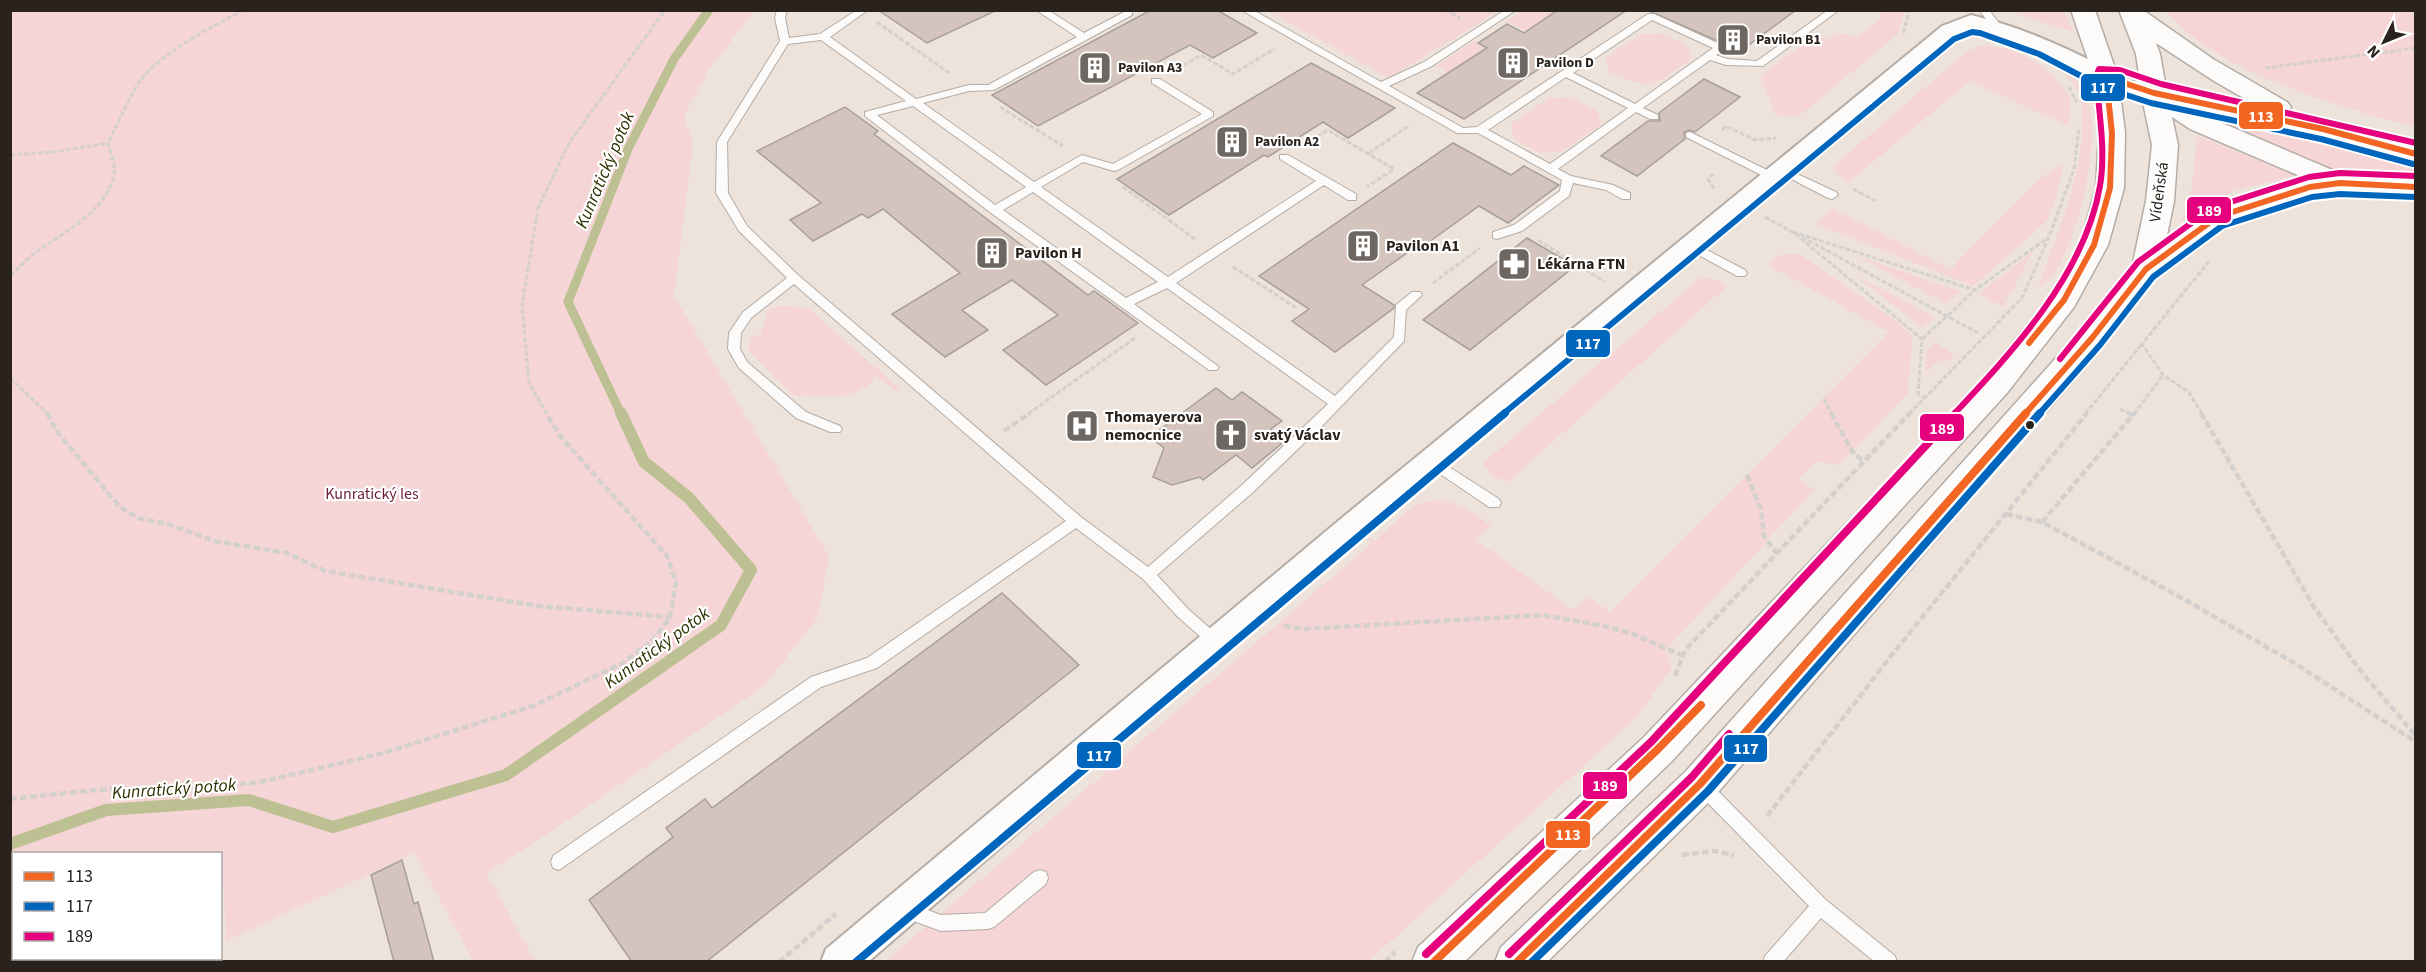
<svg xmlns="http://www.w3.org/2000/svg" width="2426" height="972" viewBox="0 0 2426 972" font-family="'Source Sans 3',sans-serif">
<rect width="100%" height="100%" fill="#ede3db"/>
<g fill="#f5d5d5">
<path d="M10 11H754L708 71 684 116 693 144 674 296 829 556 818 617 765 685 540 839 486 873 535 961H473L415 853 226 941 224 887 221 888 220 854H14V958L23 959 11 961Z"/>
<path d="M1268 11H1499L1389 78Z"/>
<path d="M1523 11H1559L1526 31 1506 21Z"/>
<path d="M1873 11H1905L1897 35 1800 115 1786 117 1775 114 1760 76 1817 34 1828 40 1836 34 1859 36 1884 16Z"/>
<path d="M2013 11H2064L2073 31 2041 22Z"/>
<path d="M2166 11H2415V127C2342 108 2213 71 2166 11Z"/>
<path d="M1661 33 1688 46 1691 59C1654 84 1654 93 1610 72L1605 58 1641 34Z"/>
<path d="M1475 41 1495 51 1456 77 1436 66Z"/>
<path d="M1979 46C2017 45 2053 66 2071 100L2068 126 1970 81 1849 182 1837 175 1834 169 1836 164 1966 52Z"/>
<path d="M2061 67C2071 76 2083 85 2087 98 2102 140 2079 235 2055 272 2051 278 2043 283 2038 288 2056 235 2078 190 2082 134 2082 122 2083 109 2080 97 2078 86 2066 76 2058 68Z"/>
<path d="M1571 97 1598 111 1601 125 1561 152 1540 153 1514 139 1511 124 1549 98Z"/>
<path d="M2188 113 2415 165V177L2336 173Z"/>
<path d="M2197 136 2296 175 2234 191 2182 221 2192 187Z"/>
<path d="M2063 163 2058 191 2047 221 1973 286 1816 224 1832 209 1951 269 2039 180Z"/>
<path d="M2034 250 2003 307 1979 294Z"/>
<path d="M1800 254 1896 321 1913 337 1907 395 1838 465 1817 461 1798 479 1814 490 1665 651 1672 668 1636 718 1369 961 885 962 1372 543 1353 525 1375 541C1385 532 1408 508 1418 504 1447 493 1470 509 1491 526L1476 540 1573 610 1588 596 1610 612 1889 332 1768 265 1779 255Z"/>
<path d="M1855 255 1960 291 1947 304Z"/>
<path d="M1855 275 1934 317 1923 328Z"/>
<path d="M1700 278 1711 279 1724 283 1725 288 1508 482 1492 476 1483 463Z"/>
<path d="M781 305 809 309 900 389 896 391 875 375C861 404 820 395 793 395L749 352V339L761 333 767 311Z"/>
<path d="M1935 341 1954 356 1951 361 1940 360 1928 371 1925 369 1927 350Z"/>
</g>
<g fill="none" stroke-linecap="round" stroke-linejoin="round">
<path stroke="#bdc092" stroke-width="9" d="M621 414 568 302 628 149 674 59 709 10"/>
<path stroke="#bdc092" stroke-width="12" d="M10 844 106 810 249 800 333 827 506 775 721 625 751 570 689 498 644 462 621 413"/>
</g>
<g fill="#d5c4bd" stroke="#a79f9a" stroke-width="1.5">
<path d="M878 10H997L927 43Z"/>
<path d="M1151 10H1217L1257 33 1213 58 1190 45 1038 126 992 95Z"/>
<path d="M1558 10H1627L1464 119 1417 93 1487 48 1478 43 1507 24 1524 33Z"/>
<path d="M1647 10H1796L1738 53 1726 48 1725 44Z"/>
<path d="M1311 63 1395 108 1348 138 1323 122 1268 157 1264 155 1169 215 1117 179Z"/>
<path d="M1704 79 1740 97 1695 132 1689 130 1684 132 1685 139 1637 176 1601 156 1648 121H1660L1659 113Z"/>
<path d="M845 107 878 131 874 134 1088 295 1094 291 1138 323 1046 385 1003 350 1058 315 1012 280 962 310 988 330 945 357 892 314 960 273 883 209 868 218 862 214 813 241 790 220 821 203 757 151Z"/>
<path d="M1453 143 1511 175 1524 166 1559 185 1508 223 1479 206 1418 250 1414 248 1362 285 1394 305V308L1335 352 1292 321 1309 309 1259 276Z"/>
<path d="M1527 238 1575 266 1470 350 1423 320Z"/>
<path d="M1216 388 1232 400 1242 392 1282 421 1271 429 1286 440 1252 468 1236 455 1203 480 1200 477 1172 485 1153 477 1164 448 1150 437Z"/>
<path d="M1002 593 1079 665 706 962H632L589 900 673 837 666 828 705 799 712 808Z"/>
<path d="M402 860 414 904 418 902 434 962H394L371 875Z"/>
</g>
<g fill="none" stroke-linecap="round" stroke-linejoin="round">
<g stroke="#b4aca6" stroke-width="2">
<g id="lane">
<path d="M777 10H787L785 18 789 38 820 34 857 10H868L830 37 916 99 969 85H988L1077 37 1036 10H1048L1084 33 1126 11H1132V15L994 90 969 91 923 103 1034 182 1082 155 1113 164 1202 114 1152 83V79H1160L1213 112V116L1118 170 1114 171 1083 162 1041 187 1168 277 1316 181 1280 159V155H1288L1356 194V200H1348L1324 185 1176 283 1335 396 1394 337 1396 305 1412 292H1420L1422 295 1406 310 1404 341 1321 427 1252 493 1157 575 1188 609 1221 638 1223 642 1221 646 1216 648 1211 646 1178 617 1143 579 1076 528 877 668 821 687 559 870 553 868 551 862 553 856 811 677 867 658 1066 521 794 284 751 318 741 333 740 349 747 362 806 412 840 426 842 429 840 432H830L796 418 739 368 728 349 729 333 743 312 787 278 739 231 716 193 717 142 780 41 775 18ZM821 40 906 101 865 112V116L991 213 1209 370H1217L1219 367 1134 304 1167 288 1328 404 1242 485 1148 567 1081 517 798 275 747 226 728 193 727 142 788 44ZM913 106 1026 187 995 205 877 115ZM1033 192 1158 282 1126 298 1003 210Z"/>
<path d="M1241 10H1253L1381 82 1424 62 1505 10H1516L1432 66 1389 86 1463 128 1477 127 1648 14H1654L1724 46V50L1716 55 1727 59 1757 61 1828 10H1839L1763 66 1726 65 1710 60 1643 108 1658 115V119H1650L1636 112 1558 169 1571 176 1613 185 1630 193V199H1622L1606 190 1573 183 1569 196 1522 231 1497 239 1493 238V232L1514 225 1560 191 1562 180 1478 133H1457ZM1652 20 1713 48 1635 104 1573 73ZM1566 77 1628 108 1550 164 1488 130Z"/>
<path d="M1979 10H1989L2002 27 2000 29H1994Z"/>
<path d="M1690 132 1777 175 1778 177 1773 180 1769 179 1686 137V133Z"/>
<path d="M1782 167 1836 192 1838 195 1832 199 1828 198 1778 172V168Z"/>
<path d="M1690 241 1745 270 1747 273 1745 276H1737L1686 248 1684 245Z"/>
<path d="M1432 456 1499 499 1501 503 1499 507H1489L1427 465 1425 461 1427 457Z"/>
<path d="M1700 777 1706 779 1826 900 1895 956 1897 962H1875L1821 918 1783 962H1763L1765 956 1809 906 1694 789 1692 784 1694 779Z"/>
<path d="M1040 870 1046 872 1048 878 1046 884 994 927 988 929 941 931 900 916 898 910 900 904 906 902 941 915 985 913 1034 872Z"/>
</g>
</g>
<g stroke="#b4aca6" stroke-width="4">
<path id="street" d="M1971 15C2022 27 2067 48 2114 72L2117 77 2114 82 2106 83 2098 82 2033 49 1999 35 1973 28 1956 34 1363 533 868 962H821L826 949 1343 517 1942 26Z"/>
</g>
<g stroke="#b4aca6" stroke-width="3">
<g id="secondary">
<path d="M2071 10H2095L2118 77 2125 133 2124 188 2108 245 2074 307 2007 393 1672 761 1464 962H1412L1418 947 1644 737 1985 377 2053 294 2080 245 2096 188 2099 133 2094 77Z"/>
<path d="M2119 10H2143L2213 59 2287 102 2291 107 2285 113 2416 146V162L2320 136 2196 110 2208 117 2344 175 2416 178V196L2340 192 2313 195 2227 223 2156 276 2103 346 1714 797 1547 962H1495L1501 947 1686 771 2081 330 2132 267 2146 201 2152 145 2142 98 2125 92 2121 87 2125 82 2140 81 2136 54ZM2156 43 2214 81 2261 108 2166 88 2160 54ZM2172 117 2190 129 2307 179 2207 211 2166 240 2174 201 2178 145Z"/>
</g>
</g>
<g stroke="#d4d0ce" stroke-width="3" stroke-dasharray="5 2" stroke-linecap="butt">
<path d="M1445 10 1460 18"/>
<path d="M877 22 949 73"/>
<path d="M1903 33 1910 10"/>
<path d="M2265 68 2416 48"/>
<path d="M1177 69 1201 55 1233 74 1274 49"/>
<path d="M2069 87 2077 102"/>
<path d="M1000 107 1063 146"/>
<path d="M1722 130 1726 126 1755 140 1776 138"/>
<path d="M1305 144 1328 130 1394 169 1367 187"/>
<path d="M1369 153 1410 125"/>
<path d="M10 155 54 152 108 143"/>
<path d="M1714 174 1708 179 1715 190"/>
<path d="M1123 187 1195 239"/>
<path d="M1853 189 1876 201"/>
<path d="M1765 217 1796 234"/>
<path d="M1802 237 1978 333"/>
<path d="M1538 240 1605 282"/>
<path d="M1233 267 1298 309"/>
<path d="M10 275C20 267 28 258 39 250 66 231 106 211 114 175 116 165 110 153 108 143 119 122 129 96 143 77 160 54 218 23 244 10"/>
<path d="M1433 283 1480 248"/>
<path d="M1922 339 1974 291"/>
<path d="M10 378 48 414"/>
<path d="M1926 398 1918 394 1922 339 1793 232 1975 290 2049 237"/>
<path d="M1824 399 1832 414"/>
<path d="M2120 409 2131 414"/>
<path d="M547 414 529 383 522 306 538 208 569 143 665 10"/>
<path d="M1028 414 1135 338"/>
<path d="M1909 414 2022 298 2049 237 2074 169 2079 127"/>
<path d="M2085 414 2142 344"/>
<path d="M2134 414 2163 375"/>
<path d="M2202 414 2189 392 2163 375 2142 344 2210 260"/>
</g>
<g stroke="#d4d0ce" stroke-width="4.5" stroke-dasharray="7 3" stroke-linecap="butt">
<path d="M47 413 58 433 119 506 138 518 171 525 214 541 287 553 325 571 538 606 670 617"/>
<path d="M1831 413 1852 451 1863 461"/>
<path d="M2201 413 2314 607 2359 669 2416 736"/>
<path d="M2133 415 2135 413"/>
<path d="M1004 431 1030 413"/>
<path d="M1747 475 1761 510 1764 536 1777 554"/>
<path d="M2006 514 2042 522 2173 593 2296 664 2416 742"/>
<path d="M2042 522 2133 415 2128 413"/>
<path d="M1284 626 1303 629 1543 615 1604 626 1633 634 1681 655"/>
<path d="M1675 676 1685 650 1910 413"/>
<path d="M10 799 95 790 256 783 380 754 533 706 623 663 653 640 670 617 676 582 667 556 560 436 546 413"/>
<path d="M1767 816 1895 651 2087 413"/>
<path d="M1682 855 1714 851 1734 855"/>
<path d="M779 962 836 914"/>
<path d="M1385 962 1395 952"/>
</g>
<use href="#lane" fill="#fcfbfa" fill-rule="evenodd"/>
<use href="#street" fill="#fcfbfa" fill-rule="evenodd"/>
<use href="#secondary" fill="#fcfbfa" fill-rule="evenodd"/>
<g stroke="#fff" stroke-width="10">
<g id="bus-1-far1">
<path d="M2106 77 2154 93 2323 129 2416 154"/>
<path d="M2029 343 2064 300 2094 245 2110 188 2112 133 2106 77"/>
<path d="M2025 414 2092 338 2146 269 2217 217 2310 187 2340 183 2416 187"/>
</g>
</g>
<g stroke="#fff" stroke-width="13">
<g id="bus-1">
<path d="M1434 962 1658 749 1701 705"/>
<path d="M1517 962 1700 784 2026 413"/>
</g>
</g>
<g stroke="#fff" stroke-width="10">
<g id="bus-2-far1">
<path d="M1503 414 1954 39 1972 32 1980 33 2039 54 2102 87 2151 103 2321 139 2413 164"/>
<path d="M2039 414 2100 345 2153 277 2222 226 2312 197 2340 194 2415 197"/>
</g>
</g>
<g stroke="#fff" stroke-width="13">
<g id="bus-2">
<path d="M856 962 1505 413"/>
<path d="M1532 962 1708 791 2040 413"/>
</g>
</g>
<g stroke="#fff" stroke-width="10">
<g id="bus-3-far1">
<path d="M2060 359 2138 262 2212 208 2309 177 2340 173 2416 176"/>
<path d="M1954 414C2013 351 2085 274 2100 186 2106 151 2099 112 2096 77L2099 69 2120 70 2161 84 2416 143"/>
</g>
</g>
<g stroke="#fff" stroke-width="13">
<g id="bus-3">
<path d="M1426 954 1651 742 1956 413"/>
<path d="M1509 954 1692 777 1729 734"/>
</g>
</g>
<use href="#bus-1-far1" stroke="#f26522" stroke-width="6"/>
<use href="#bus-1" stroke="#f26522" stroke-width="8"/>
<use href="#bus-2-far1" stroke="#0065bd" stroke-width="6"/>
<use href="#bus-2" stroke="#0065bd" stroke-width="8"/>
<use href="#bus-3-far1" stroke="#e5007d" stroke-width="6"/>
<use href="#bus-3" stroke="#e5007d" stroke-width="8"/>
</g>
<defs>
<g id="building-square" transform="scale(1.725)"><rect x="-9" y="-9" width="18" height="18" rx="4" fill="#6e6660" stroke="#fff"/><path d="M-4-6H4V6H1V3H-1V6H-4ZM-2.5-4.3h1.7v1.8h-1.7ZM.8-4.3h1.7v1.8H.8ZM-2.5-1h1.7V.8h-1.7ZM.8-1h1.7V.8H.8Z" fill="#fff"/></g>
<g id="pharmacy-square" transform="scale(1.725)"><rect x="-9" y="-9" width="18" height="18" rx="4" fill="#6e6660" stroke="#fff"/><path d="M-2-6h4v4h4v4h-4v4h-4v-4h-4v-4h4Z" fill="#fff"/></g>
<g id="hospital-square" transform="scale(1.725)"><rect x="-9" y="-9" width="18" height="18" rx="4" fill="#6e6660" stroke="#fff"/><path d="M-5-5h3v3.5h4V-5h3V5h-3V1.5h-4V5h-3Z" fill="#fff"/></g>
<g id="church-square" transform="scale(1.725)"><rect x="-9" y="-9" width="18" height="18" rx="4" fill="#6e6660" stroke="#fff"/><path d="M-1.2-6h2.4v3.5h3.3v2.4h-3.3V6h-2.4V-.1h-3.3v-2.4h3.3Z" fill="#fff"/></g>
</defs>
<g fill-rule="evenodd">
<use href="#building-square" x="1733" y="40"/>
<use href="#building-square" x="1513" y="63"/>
<use href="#building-square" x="1095" y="68"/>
<use href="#building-square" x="1232" y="142"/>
<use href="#building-square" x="1363" y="246"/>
<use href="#building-square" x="992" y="253"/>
<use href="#pharmacy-square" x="1514" y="264"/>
<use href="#hospital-square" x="1082" y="426"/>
<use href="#church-square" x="1231" y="435"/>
</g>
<circle fill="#2a231d" stroke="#fff" stroke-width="2" cx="2030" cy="425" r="5"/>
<g text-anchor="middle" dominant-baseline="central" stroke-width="4.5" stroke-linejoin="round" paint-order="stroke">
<g font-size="14" font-weight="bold" fill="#2a231d" stroke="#fff" text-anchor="start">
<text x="1756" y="40">Pavilon B1</text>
<text x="1536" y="63">Pavilon D</text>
<text x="1118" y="68">Pavilon A3</text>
<text x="1255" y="142">Pavilon A2</text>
</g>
<g font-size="16" fill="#2a231d" stroke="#fff">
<text transform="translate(2159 192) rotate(-82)">Vídeňská</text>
</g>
<g font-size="16" font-weight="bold" fill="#2a231d" stroke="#fff" text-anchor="start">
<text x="1386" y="246">Pavilon A1</text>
<text x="1015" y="253">Pavilon H</text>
<text x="1537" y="264">Lékárna FTN</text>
<text x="1105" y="417">Thomayerova<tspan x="1105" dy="18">nemocnice</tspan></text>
<text x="1254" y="435">svatý Václav</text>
</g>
<g font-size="16" fill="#6d1d33" stroke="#fff">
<text x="372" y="494">Kunratický les</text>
</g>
<g font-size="18" font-style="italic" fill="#2f3301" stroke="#fff">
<text transform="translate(605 170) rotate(-67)">Kunratický potok</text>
<text transform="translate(657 648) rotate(-36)">Kunratický potok</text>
<text transform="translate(174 789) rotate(-4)">Kunratický potok</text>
</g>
</g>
<g stroke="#fff" stroke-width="2">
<rect x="2080" y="73" width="46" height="29" rx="6" fill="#0065bd"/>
<rect x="2238" y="101" width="46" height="29" rx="6" fill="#f26522"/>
<rect x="2186" y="196" width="46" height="28" rx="6" fill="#e5007d"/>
<rect x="1565" y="329" width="46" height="29" rx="6" fill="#0065bd"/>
<rect x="1919" y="413" width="46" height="29" rx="6" fill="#e5007d"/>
<rect x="1723" y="734" width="45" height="29" rx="6" fill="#0065bd"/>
<rect x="1076" y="741" width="46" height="28" rx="6" fill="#0065bd"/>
<rect x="1582" y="771" width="46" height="29" rx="6" fill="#e5007d"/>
<rect x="1545" y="820" width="46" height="29" rx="6" fill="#f26522"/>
</g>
<g font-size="16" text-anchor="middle" font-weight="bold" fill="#fff">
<text x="2103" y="93">117</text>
<text x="2261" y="122">113</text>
<text x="2209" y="216">189</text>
<text x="1588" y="349">117</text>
<text x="1942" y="434">189</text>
<text x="1746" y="754">117</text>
<text x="1099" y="761">117</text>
<text x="1605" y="791">189</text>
<text x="1568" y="840">113</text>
</g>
<rect width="2426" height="972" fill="none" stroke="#2a231d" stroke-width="24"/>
<rect x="12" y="852" width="210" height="108" fill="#ffffff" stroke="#aaa7a5" stroke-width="1.5"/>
<rect x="24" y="872" width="30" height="9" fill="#f26522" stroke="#aaa7a5" stroke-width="1.5"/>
<text x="66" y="882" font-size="18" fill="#2a231d">113</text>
<rect x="24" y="902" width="30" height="9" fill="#0065bd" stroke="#aaa7a5" stroke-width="1.5"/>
<text x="66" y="912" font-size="18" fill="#2a231d">117</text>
<rect x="24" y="932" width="30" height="9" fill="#e5007d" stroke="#aaa7a5" stroke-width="1.5"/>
<text x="66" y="942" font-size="18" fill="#2a231d">189</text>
<g transform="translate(2384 42) rotate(227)" stroke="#ffffff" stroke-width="4.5" paint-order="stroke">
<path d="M0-4.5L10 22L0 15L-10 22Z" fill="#2a231d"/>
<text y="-9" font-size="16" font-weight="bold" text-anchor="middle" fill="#2a231d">N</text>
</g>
</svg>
